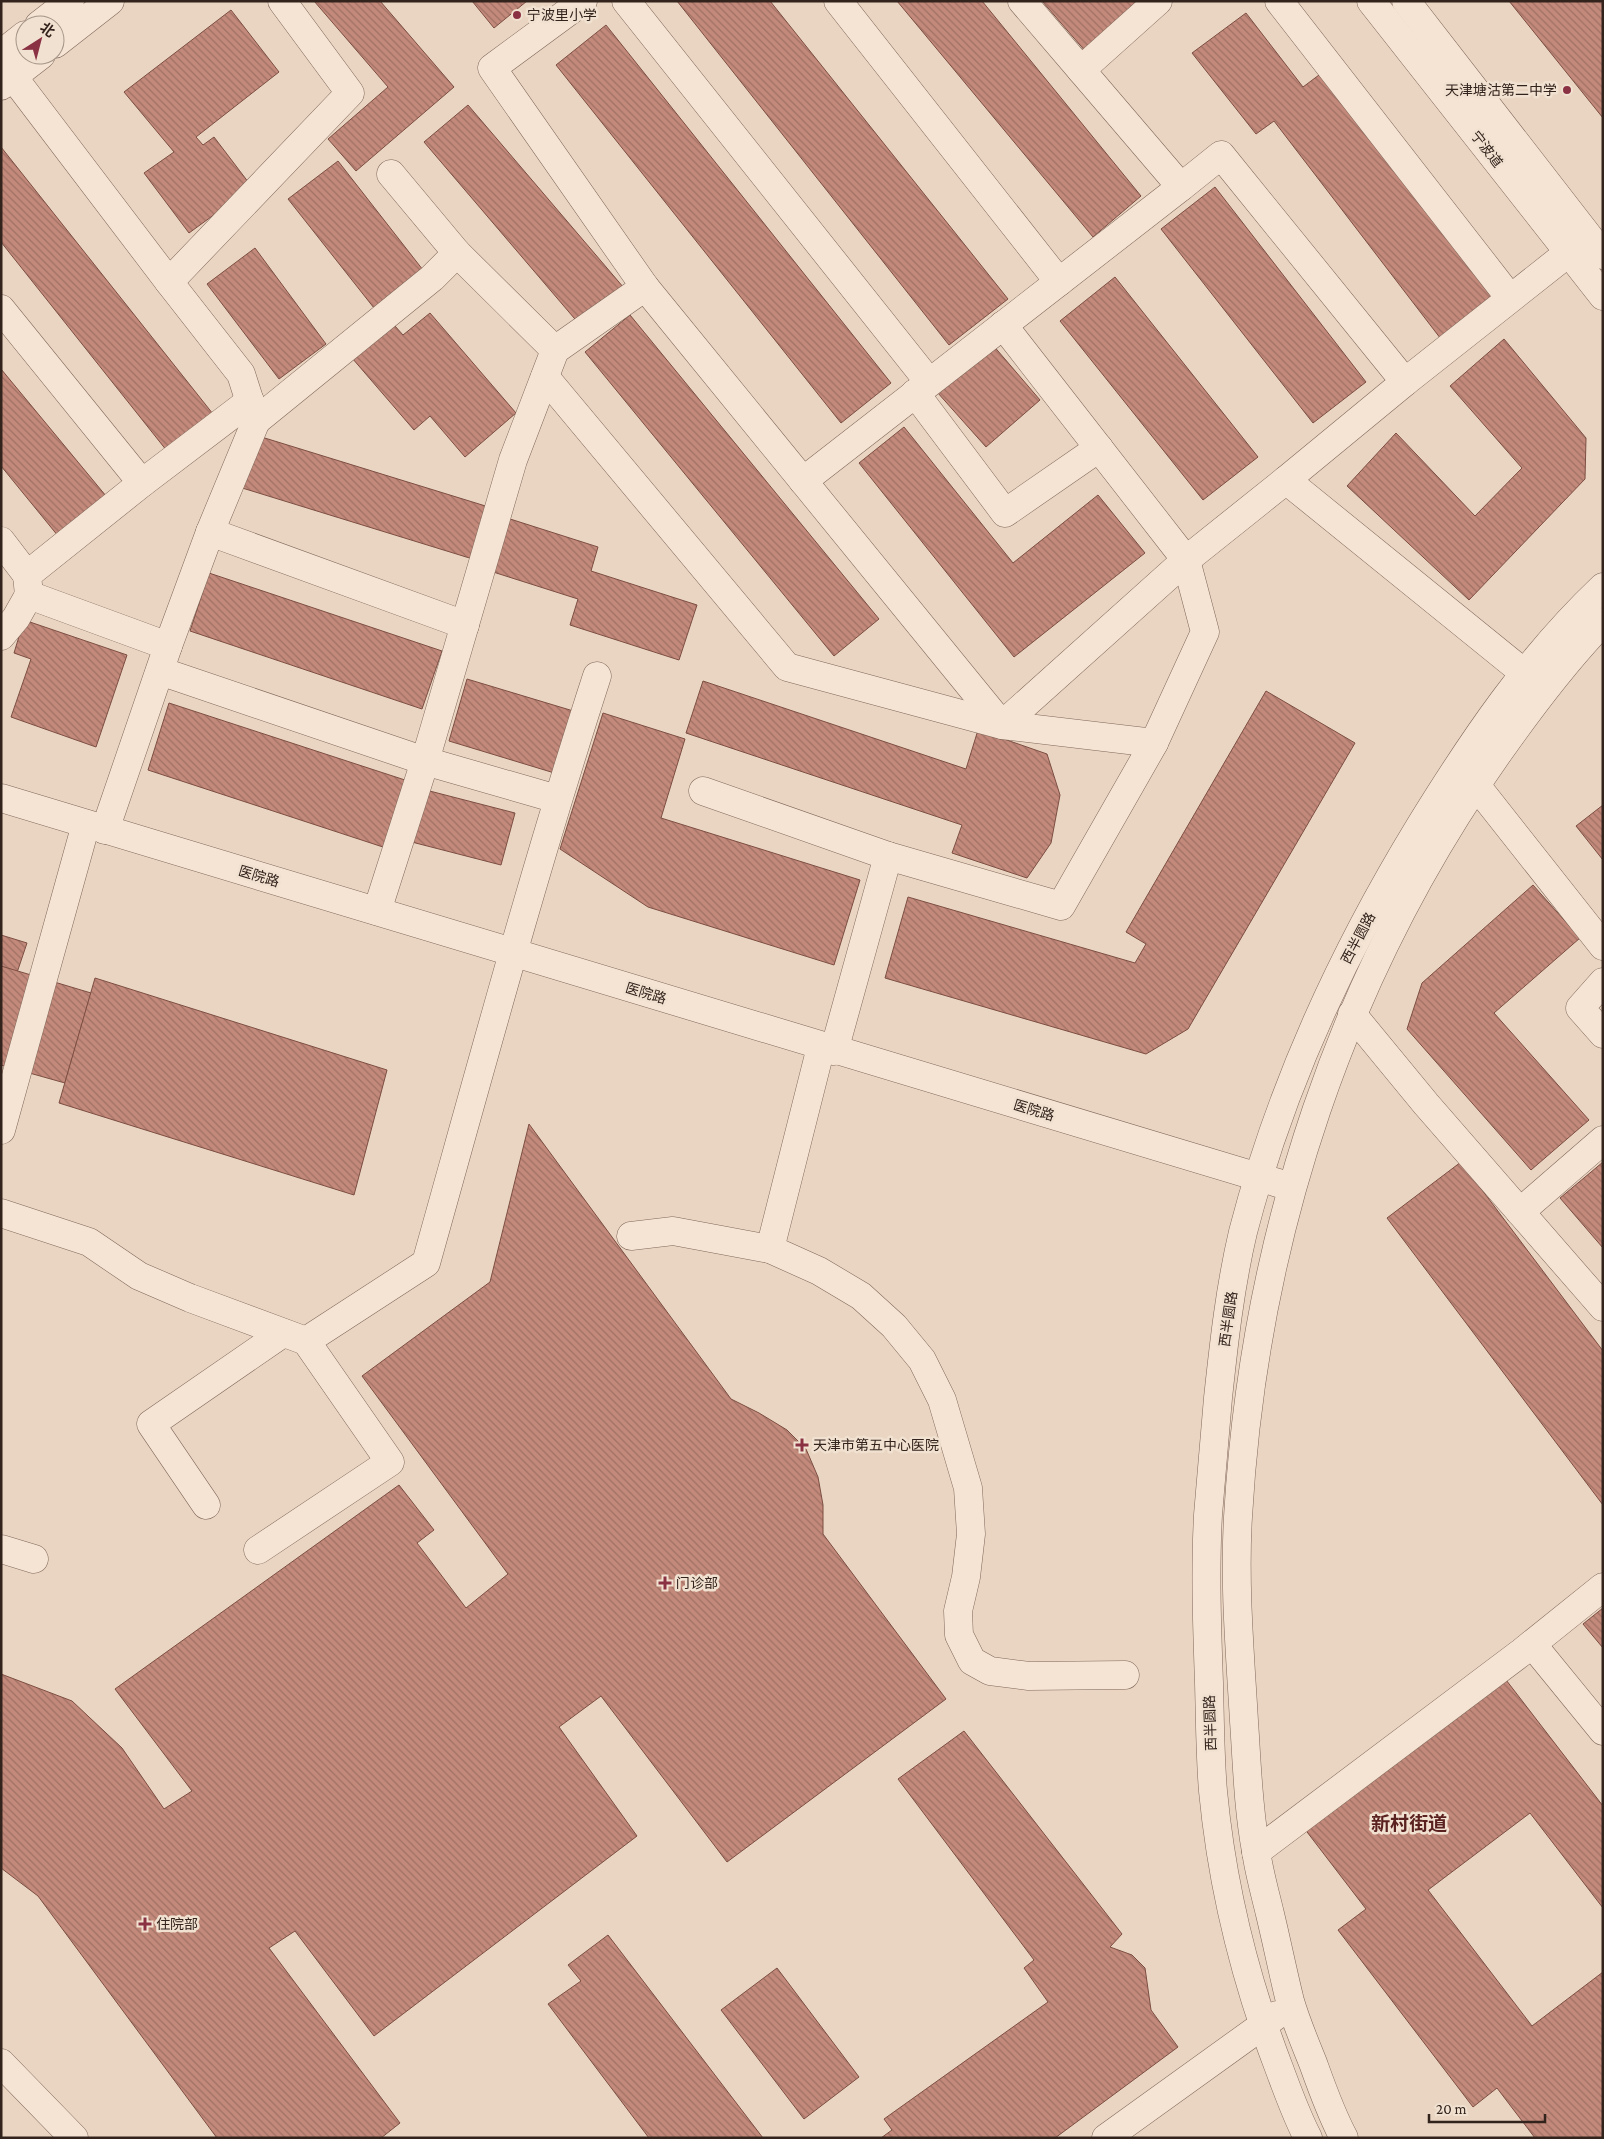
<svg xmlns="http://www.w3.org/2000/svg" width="1604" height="2139" viewBox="0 0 1604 2139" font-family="'Crimson Pro','Noto Sans SC',serif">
<defs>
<pattern id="building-back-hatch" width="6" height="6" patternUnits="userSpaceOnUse" patternTransform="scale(1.25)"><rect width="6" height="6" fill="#c38a7b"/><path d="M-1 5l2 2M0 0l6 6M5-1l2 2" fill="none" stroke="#9f7064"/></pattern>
</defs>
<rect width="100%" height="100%" fill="#e9d5c1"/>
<g fill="url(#building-back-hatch)" stroke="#7d4e43">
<path d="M314 1H380L454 87 356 171 328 139 388 87Z"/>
<path d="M472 1H527L494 28Z"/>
<path d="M677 1H770L1008 299 949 345Z"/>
<path d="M897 1H982L1141 196 1093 237Z"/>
<path d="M1042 1H1135L1140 6 1086 52Z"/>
<path d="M1509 1H1603V118Z"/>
<path d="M231 10 279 72 196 137 203 145 214 137 252 187 189 233 144 173 174 152 124 92Z"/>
<path d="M1246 13 1303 87 1323 72 1496 300 1444 343 1274 121 1256 134 1192 53Z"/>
<path d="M606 25 891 383 841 423 556 65Z"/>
<path d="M468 105 624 288 580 325 424 142Z"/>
<path d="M1 147 213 414 167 451 1 242Z"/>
<path d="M338 161 423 270 374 308 288 199Z"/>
<path d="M1215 187 1366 382 1313 423 1161 229Z"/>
<path d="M255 248 326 344 279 379 207 284Z"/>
<path d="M1115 277 1258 457 1203 500 1060 321Z"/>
<path d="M430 313 516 413 465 457 430 416 414 430 346 351 387 317 403 335Z"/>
<path d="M630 315 879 619 834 656 585 352Z"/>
<path d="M1504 339 1586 438 1585 479 1469 600 1347 486 1396 433 1475 516 1522 468 1450 386Z"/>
<path d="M992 344 1040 400 986 447 937 392Z"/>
<path d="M1 369 111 502 63 542 1 466Z"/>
<path d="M904 427 1013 563 1098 495 1145 553 1014 657 859 463Z"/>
<path d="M255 435 492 508 476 560 239 487Z"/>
<path d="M507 518 598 547 591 571 697 605 679 660 570 625 578 599 490 571Z"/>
<path d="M209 573 442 651 422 709 190 631Z"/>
<path d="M24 620 127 655 96 747 11 717 31 659 14 653Z"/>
<path d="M467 679 580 713 561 775 449 741Z"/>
<path d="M703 681 966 769 978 730 1047 754 1060 795 1051 843 1027 878 952 853 962 825 686 733Z"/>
<path d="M1266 691 1355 743 1188 1029 1146 1054 885 978 908 897 1135 963 1146 944 1126 932Z"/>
<path d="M169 703 408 781 386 848 148 770Z"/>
<path d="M603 713 685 739 661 818 860 880 834 965 648 907 560 849Z"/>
<path d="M418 788 515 813 501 865 404 840Z"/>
<path d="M1603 805V860L1576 826Z"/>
<path d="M1533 885 1580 938 1494 1013 1589 1120 1531 1170 1407 1029 1422 983Z"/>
<path d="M1 935 27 943 1 1020Z"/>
<path d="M1 966 91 993 65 1083 1 1065Z"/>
<path d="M95 978 387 1070 354 1195 59 1103Z"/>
<path d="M529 1124 731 1399 759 1413 787 1430 806 1449 818 1477 823 1505V1534L946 1699 727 1862 601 1696 559 1727 637 1836 374 2036 295 1931 269 1948 400 2123 381 2138H217L38 1896 1 1868V1674L72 1701 122 1748 164 1809 192 1791 115 1689 399 1485 434 1530 417 1543 466 1608 508 1574 362 1376 490 1282Z"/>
<path d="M1461 1162 1603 1351V1505L1387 1218Z"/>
<path d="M1603 1162V1248L1560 1198Z"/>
<path d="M1603 1608V1648L1583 1624Z"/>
<path d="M1503 1676 1603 1806V1908L1530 1813 1428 1890 1532 2026 1603 1972V2138H1535L1497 2088 1473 2107 1338 1930 1366 1909 1304 1828Z"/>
<path d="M964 1731 1122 1934 1110 1947 1132 1955 1145 1968 1151 2010 1178 2047 1055 2138H881L892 2130 884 2119 1048 2002 1024 1968 1034 1960 898 1779Z"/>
<path d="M608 1935 763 2138H649L548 2004 581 1981 568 1965Z"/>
<path d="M777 1968 859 2077 804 2119 721 2010Z"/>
</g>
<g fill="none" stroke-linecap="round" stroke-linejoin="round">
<g stroke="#81675b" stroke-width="29">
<g id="minor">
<path d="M583 1 492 68 645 287 1002 725 1186 560 1286 480 1544 689"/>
<path d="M626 1 929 382"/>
<path d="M838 1 1059 282"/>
<path d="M1022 1 1081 70"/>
<path d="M1279 1 1510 298"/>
<path d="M1371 1 1603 296"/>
<path d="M1406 1 1603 255"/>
<path d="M39 25 70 1"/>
<path d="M55 44 110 1"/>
<path d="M1 54 25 35"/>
<path d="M1 61 169 282 241 374 256 421 210 532 168 646"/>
<path d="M1 86 41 55"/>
<path d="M1181 187 1221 155 1405 382 1286 480"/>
<path d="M169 282 350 93 282 1"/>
<path d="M1 309 142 483 250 401"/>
<path d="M555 350 645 287"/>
<path d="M545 377 787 667 1002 725 1154 743 1205 632 1186 560 1003 325"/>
<path d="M1405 382 1582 242"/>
<path d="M915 393 1005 513 1099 448"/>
<path d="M256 421 432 278 457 253"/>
<path d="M803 481 1181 187 1081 70 1158 1"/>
<path d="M210 532 465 625"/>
<path d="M1 541 27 575"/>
<path d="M29 595 27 575 142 483"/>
<path d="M1 636 16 618 29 595 168 646 105 830"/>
<path d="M160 671 425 761 557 799"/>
<path d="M1475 784 1603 946"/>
<path d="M703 791 888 856"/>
<path d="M1 798 1278 1183"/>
<path d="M377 911 425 761 513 460 555 350 457 253 391 174"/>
<path d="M1603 982 1580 1008 1603 1034"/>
<path d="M1352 1014 1426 1104 1603 1307"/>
<path d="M834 1051 888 856 1061 906 1154 743"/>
<path d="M1 1130 86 824"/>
<path d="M1520 1212 1603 1140"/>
<path d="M1 1213 89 1242 139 1276 190 1298 306 1341"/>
<path d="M631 1236 673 1231 770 1249 821 1047"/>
<path d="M770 1249 819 1271 861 1296 894 1326 922 1360 942 1400 968 1488 971 1534 966 1577 958 1611 959 1635 972 1661 990 1671 1029 1676 1125 1675"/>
<path d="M206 1505 151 1424 283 1333"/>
<path d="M1 1549 34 1559"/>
<path d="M258 1550 390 1462 306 1341 426 1263C481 1067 534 870 597 676"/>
<path d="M1532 1644 1603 1731"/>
<path d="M1256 1852 1522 1652 1603 1587"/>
<path d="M1 2063 74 2138"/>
<path d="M1106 2138 1277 2015"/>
<path d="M1308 2138C1296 2115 1288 2092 1279 2068 1245 1979 1222 1886 1213 1791 1210 1756 1210 1719 1209 1683 1207 1627 1205 1571 1208 1515 1211 1476 1215 1437 1218 1398 1224 1342 1230 1287 1243 1232 1280 1089 1343 952 1420 826 1473 740 1529 657 1603 587"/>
<path d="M1344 2138C1331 2114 1322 2088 1313 2063 1305 2043 1296 2022 1290 2001 1283 1973 1277 1943 1270 1914 1265 1893 1259 1872 1256 1851 1248 1808 1247 1764 1244 1721 1240 1653 1234 1585 1238 1517 1254 1238 1342 969 1506 742 1536 700 1567 659 1603 622"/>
</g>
</g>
<use href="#minor" stroke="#f5e4d3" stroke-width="28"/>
</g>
<g fill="#8a3143" stroke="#f1e1d0" stroke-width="2">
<circle cx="517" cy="15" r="5"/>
<circle cx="1567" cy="90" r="5"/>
<path d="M799.5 1437.5h5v5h5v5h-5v5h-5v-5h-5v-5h5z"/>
<path d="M662.5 1575.5h5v5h5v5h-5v5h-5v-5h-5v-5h5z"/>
<path d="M142.5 1916.5h5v5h5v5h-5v5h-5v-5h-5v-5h5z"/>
</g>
<g text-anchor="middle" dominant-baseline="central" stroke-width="5" stroke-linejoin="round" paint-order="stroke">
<g font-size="14" fill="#32231d" stroke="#f1e1d0" text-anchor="start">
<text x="527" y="15">宁波里小学</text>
<text x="1557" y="90" text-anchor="end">天津塘沽第二中学</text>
<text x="813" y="1445">天津市第五中心医院</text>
<text x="676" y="1583">门诊部</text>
<text x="156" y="1924">住院部</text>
</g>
<g font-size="14" fill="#32231d" stroke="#f1e1d0">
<text transform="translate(1487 149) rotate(52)">宁波道</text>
<text transform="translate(259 876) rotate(17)">医院路</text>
<text transform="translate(1358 938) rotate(-62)">西半圆路</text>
<text transform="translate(646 993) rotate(17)">医院路</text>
<text transform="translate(1034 1110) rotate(17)">医院路</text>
<text transform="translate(1228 1319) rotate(-82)">西半圆路</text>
<text transform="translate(1210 1723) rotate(-92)">西半圆路</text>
</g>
<g font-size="19" font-weight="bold" fill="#5a2121" stroke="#f1e1d0">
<text x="1409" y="1823">新村街道</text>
</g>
</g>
<rect width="1604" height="2139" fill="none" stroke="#32231d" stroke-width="5"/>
<g transform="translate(40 40) rotate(36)"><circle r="24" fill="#f1e1d0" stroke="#a59588"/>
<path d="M0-4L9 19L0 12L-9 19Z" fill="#8a3143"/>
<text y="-8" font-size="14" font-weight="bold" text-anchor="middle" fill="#32231d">北</text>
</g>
<path d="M1429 2114v8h116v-8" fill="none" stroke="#32231d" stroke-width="2.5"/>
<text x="1436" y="2114" font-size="15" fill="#32231d" stroke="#f1e1d0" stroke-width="4" paint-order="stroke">20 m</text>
</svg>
